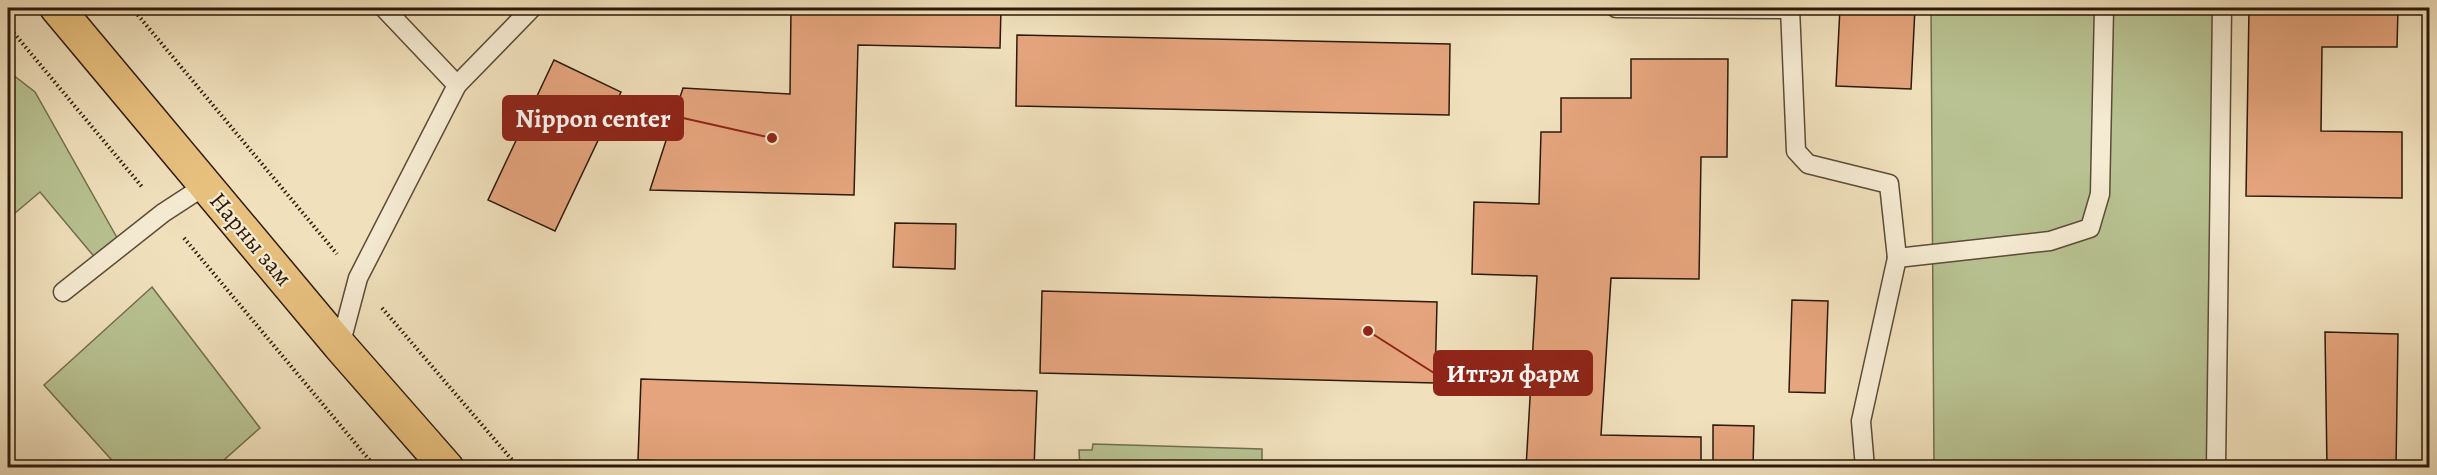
<svg xmlns="http://www.w3.org/2000/svg" width="2437" height="475" viewBox="0 0 2437 475" font-family="Alegreya,serif">
<rect width="100%" height="100%" fill="#f0e0bc"/>
<filter id="stains"><feTurbulence type="fractalNoise" baseFrequency=".00333" numOctaves="4"/><feColorMatrix values="0 0 0 0 .2 0 0 0 0 .09 0 0 0 0 .02 0 0 0 .5 -.17"/></filter>
<radialGradient id="worn" r=".72"><stop offset=".6" stop-color="#630" stop-opacity="0"/><stop offset="1" stop-color="#630" stop-opacity=".3"/></radialGradient>
<g fill="#b8c292" stroke="#726e4e" stroke-width="1.5">
<path d="M1931 8H2226L2219 467H1934Z"/>
<path d="M8 71 35 92 120 243 97 260 40 192 8 219Z"/>
<path d="M152 287 260 428 216 467H118L44 385Z"/>
<path d="M1093 444 1262 449V467H1080L1079 450H1092Z"/>
</g>
<g fill="#e5a47d" stroke="#2c1a0a" stroke-width="1.5">
<path d="M791 8H1001L1000 48 858 45 854 195 650 190 683 88 790 94Z"/>
<path d="M1840 8H1915L1911 89 1836 86Z"/>
<path d="M2249 8H2398L2397 47H2322L2321 131 2402 132V198L2246 196Z"/>
<path d="M1017 35 1450 44 1449 115 1016 106Z"/>
<path d="M1631 59H1728L1727 157H1701L1699 279 1611 278 1601 435 1701 437V468H1526L1537 276 1472 274 1474 202 1539 204 1541 132H1561V98H1631Z"/>
<path d="M554 60 621 92 555 231 488 200Z"/>
<path d="M895 223 956 224 955 269 893 267Z"/>
<path d="M1042 291 1437 302 1435 383 1040 373Z"/>
<path d="M1792 300 1828 301 1825 393 1789 392Z"/>
<path d="M2325 332 2398 334 2396 468H2327Z"/>
<path d="M641 379 1037 391 1034 468H873L638 460Z"/>
<path d="M1713 425 1754 426 1753 468H1713Z"/>
</g>
<g fill="none" stroke-linecap="round" stroke-linejoin="round">
<g stroke="#5d4c36" stroke-width="21">
<g id="lane">
<path d="M1616 8 1790 9"/>
<path d="M1790 8 1796 151 1808 164 1889 184 1897 258 1861 421 1865 468"/>
<path d="M457 85 532 8"/>
<path d="M1897 258 2050 241 2090 228 2100 194 2104 8"/>
<path d="M63 292 163 213 206 185"/>
<path d="M340 346 358 278 457 85 384 8"/>
<path d="M2216 468 2222 8"/>
</g>
</g>
<g stroke="#2c1a0a" stroke-width="36">
<path id="primary" d="M57 8 340 346 447 468"/>
</g>
<g stroke="#2c1a0a" stroke-width="4" stroke-dasharray="1.5 3" stroke-linecap="butt">
<path d="M132 8 337 254"/>
<path d="M8 26 143 188"/>
<path d="M184 238 376 468"/>
<path d="M382 308 519 468"/>
</g>
<use href="#lane" stroke="#f5ebd3" stroke-width="18"/>
<use href="#primary" stroke="#e8c07e" stroke-width="33"/>
</g>
<g text-anchor="middle" dominant-baseline="central" stroke-width="4.5" stroke-linejoin="round" paint-order="stroke">
<g font-size="24" fill="#2c1a0a" stroke="#f5ebd3">
<text transform="translate(251 239) rotate(50)">Нарны зам</text>
</g>
</g>
<path fill="none" stroke="#8f2418" stroke-width="2" d="M772 138L683 118M1368 331L1434 373"/>
<g fill="#8f2418" stroke="#f5ebd3" stroke-width="2">
<circle cx="772" cy="138" r="6"/>
<circle cx="1368" cy="331" r="6"/>
</g>
<g fill="#8f2418" stroke="#8f2418" stroke-width="2">
<rect x="503" y="96" width="180" height="44" rx="6"/>
<rect x="1434" y="351" width="158" height="44" rx="6"/>
</g>
<g font-size="26" text-anchor="middle" font-weight="bold" fill="#fff">
<text x="593" y="127">Nippon center</text>
<text x="1513" y="382">Итгэл фарм</text>
</g>
<rect width="2437" height="475" fill="none" stroke="#f0e0bc" stroke-width="30"/>
<rect x="9" y="9" width="2419" height="457" fill="none" stroke="#2c1a0a" stroke-width="3"/>
<rect x="15" y="15" width="2407" height="445" fill="none" stroke="#2c1a0a" stroke-width="1.5"/>
<rect width="100%" height="100%" filter="url(#stains)"/>
<rect width="100%" height="100%" fill="url(#worn)"/>
</svg>
